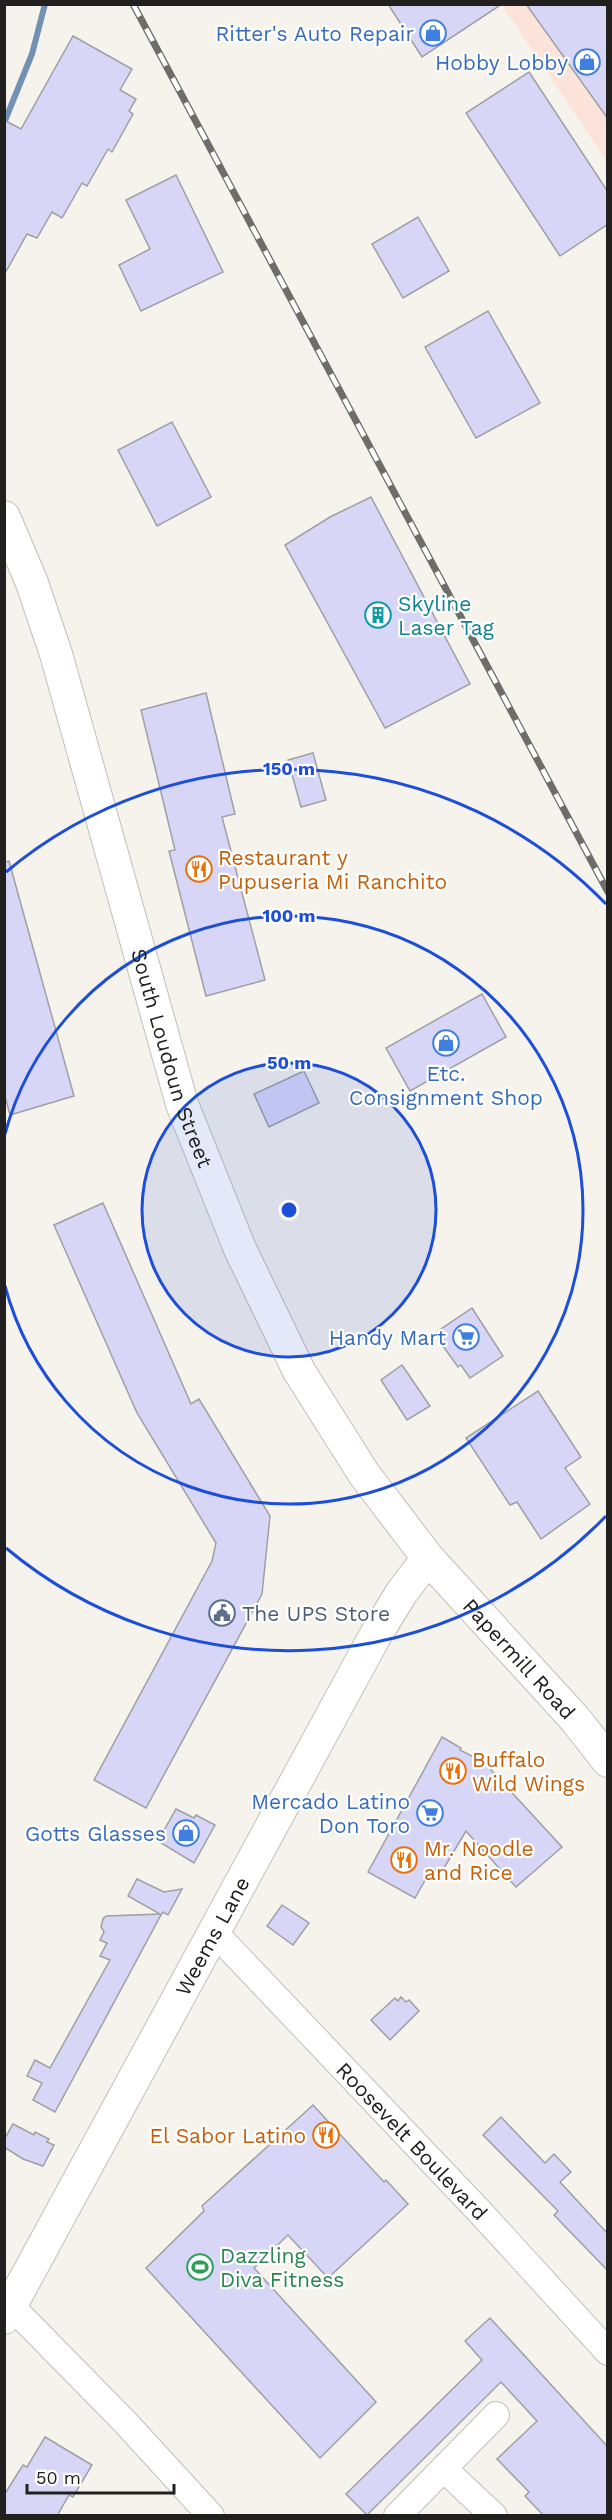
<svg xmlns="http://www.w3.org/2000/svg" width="612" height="2520" viewBox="0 0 612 2520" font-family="'Work Sans',sans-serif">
<rect width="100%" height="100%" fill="#f5f3ec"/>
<path fill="#fce3da" d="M502 5H607V162Z"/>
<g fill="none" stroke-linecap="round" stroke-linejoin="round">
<path stroke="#7391b4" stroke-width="6" d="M4 123 32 54 45 4"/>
</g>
<g fill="#d8d6f6" stroke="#9f9fa5" stroke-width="1.5">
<path d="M388 4H502L422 57Z"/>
<path d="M526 4H608V119Z"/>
<path d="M73 36 132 69 120 90 136 99 129 111 133 114 112 152 108 149 87 186 82 183 62 218 52 212 37 238 27 234 4 275V120L21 129Z"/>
<path d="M529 72 608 192V224L560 256 466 113Z"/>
<path d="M176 175 223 272 141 311 119 265 150 249 126 200Z"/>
<path d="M418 217 449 271 403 298 372 244Z"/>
<path d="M488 311 540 403 476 438 425 347Z"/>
<path d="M172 422 211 497 157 526 118 450Z"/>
<path d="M371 497 470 684 385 728 285 545 330 517Z"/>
<path d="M206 693 235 814 222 817 265 980 206 996 169 851 175 850 141 710Z"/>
<path d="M313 753 326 800 301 807 288 760Z"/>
<path d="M9 861 74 1096 10 1115 4 1093V862Z"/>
<path d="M482 994 506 1037 410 1091 386 1048Z"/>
<path d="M304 1071 319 1103 269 1127 254 1094Z"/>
<path d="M103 1203 191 1404 199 1399 270 1516 262 1594 146 1808 94 1780 212 1561 216 1543 137 1413 54 1225Z"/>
<path d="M472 1308 503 1356 470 1378 461 1365 458 1367 443 1346 446 1343 438 1331Z"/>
<path d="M402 1365 430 1406 407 1420 381 1380Z"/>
<path d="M538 1391 581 1457 565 1468 590 1504 541 1539 517 1502 510 1505 466 1438Z"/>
<path d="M442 1737 461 1748 460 1750 493 1767 491 1770 562 1847 516 1887 466 1831 441 1873 432 1868 415 1898 368 1872Z"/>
<path d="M176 1809 194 1818 196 1815 215 1825 194 1863 158 1841Z"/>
<path d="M137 1879 164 1892 182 1889 168 1915 163 1912 161 1915 55 2112 33 2100 42 2083 27 2076 35 2060 50 2068 110 1960 100 1956 107 1943 100 1940 104 1932 101 1927 103 1919 106 1916 160 1914 128 1896Z"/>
<path d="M282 1905 309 1923 293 1945 267 1926Z"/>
<path d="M401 1997 406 2002 409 2000 419 2011 390 2040 371 2020 395 1998 398 2001Z"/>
<path d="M313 2105 384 2182 386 2180 408 2204 328 2278 288 2235 254 2268 376 2402 320 2458 146 2268 204 2211 202 2206Z"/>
<path d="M501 2117 545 2163 554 2154 571 2172 560 2182 608 2234V2271L554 2215 558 2211 483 2135Z"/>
<path d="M13 2124 34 2135 35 2132 49 2139 47 2142 54 2145 43 2166 23 2159 4 2147V2140Z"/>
<path d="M490 2318 608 2447V2516H544L525 2496 529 2492 497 2459 537 2421 501 2382 367 2515 346 2494 482 2360 465 2341Z"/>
<path d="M45 2437 92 2465 73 2497 69 2495 57 2516H4V2495L23 2465 27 2467Z"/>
</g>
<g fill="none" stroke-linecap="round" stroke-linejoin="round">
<g stroke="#c1bfb9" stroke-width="28">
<g id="minor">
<path id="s1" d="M214 1932 480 2212 608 2352"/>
<path d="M11 2306 125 2422 211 2516"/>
<path d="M444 2469 494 2516"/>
<path d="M397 2516 496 2415"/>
</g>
</g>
<g stroke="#c1bfb9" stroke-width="34">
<g id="major">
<path id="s2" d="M4 517 32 583 56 654 182 1104 240 1249 299 1371 364 1474 428 1558 575 1719 608 1761"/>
<path id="s3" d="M4 2318 375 1636 402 1592 428 1558"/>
</g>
</g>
<use href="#minor" stroke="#fff" stroke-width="26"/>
<use href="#major" stroke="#fff" stroke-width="32"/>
<g stroke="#6e6d69" stroke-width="7">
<path id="rail" d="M133 4 608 892"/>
</g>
<use href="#rail" stroke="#fff" stroke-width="4.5" stroke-dasharray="14" stroke-linecap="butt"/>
</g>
<circle cx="289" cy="1210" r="147" fill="#1d4ed8" fill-opacity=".12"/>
<g fill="none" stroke="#1d4ed8" stroke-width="3">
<circle cx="289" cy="1210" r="147"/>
<path d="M5 1134A294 294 0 1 1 5 1286"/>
<path d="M606 1516A441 441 0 0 1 6 1548M6 872A441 441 0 0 1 606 904"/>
</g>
<defs>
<g id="shop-ring" transform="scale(1.35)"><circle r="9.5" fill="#fff" stroke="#3f7fe0" stroke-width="1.5"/><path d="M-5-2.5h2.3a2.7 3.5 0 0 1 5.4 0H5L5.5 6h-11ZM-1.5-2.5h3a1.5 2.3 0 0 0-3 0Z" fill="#3f7fe0"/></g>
<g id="building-ring" transform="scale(1.35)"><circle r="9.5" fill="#fff" stroke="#0f9aa8" stroke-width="1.5"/><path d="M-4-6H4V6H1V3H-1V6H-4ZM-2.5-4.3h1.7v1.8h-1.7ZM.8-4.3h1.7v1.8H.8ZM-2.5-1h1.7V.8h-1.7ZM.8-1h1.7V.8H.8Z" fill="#0f9aa8"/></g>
<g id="restaurant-ring" transform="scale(1.35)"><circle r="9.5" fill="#fff" stroke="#e8710a" stroke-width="1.5"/><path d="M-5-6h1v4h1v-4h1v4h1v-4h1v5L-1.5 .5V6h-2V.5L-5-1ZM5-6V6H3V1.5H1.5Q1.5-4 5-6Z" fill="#e8710a"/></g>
<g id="supermarket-ring" transform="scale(1.35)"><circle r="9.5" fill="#fff" stroke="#3f7fe0" stroke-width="1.5"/><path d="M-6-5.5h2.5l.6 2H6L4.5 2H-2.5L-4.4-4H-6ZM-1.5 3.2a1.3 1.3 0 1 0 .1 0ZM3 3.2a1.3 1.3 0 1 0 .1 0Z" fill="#3f7fe0"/></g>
<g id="civic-ring" transform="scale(1.35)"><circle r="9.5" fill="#fff" stroke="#5c6f8a" stroke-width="1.5"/><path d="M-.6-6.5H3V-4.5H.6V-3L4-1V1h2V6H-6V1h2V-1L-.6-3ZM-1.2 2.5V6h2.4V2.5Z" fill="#5c6f8a"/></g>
<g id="stadium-ring" transform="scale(1.35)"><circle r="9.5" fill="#fff" stroke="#2e9e5b" stroke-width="1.5"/><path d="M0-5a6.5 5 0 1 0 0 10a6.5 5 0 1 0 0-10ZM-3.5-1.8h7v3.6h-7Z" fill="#2e9e5b"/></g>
</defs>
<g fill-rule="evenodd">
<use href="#shop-ring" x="433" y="33"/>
<use href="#shop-ring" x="587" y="62"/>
<use href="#building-ring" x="378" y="615"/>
<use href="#restaurant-ring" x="199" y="869"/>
<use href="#shop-ring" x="446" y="1043"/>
<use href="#supermarket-ring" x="466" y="1337"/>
<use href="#civic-ring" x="222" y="1613"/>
<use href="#restaurant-ring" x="453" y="1771"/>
<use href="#supermarket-ring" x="430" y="1813"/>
<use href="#shop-ring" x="186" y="1833"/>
<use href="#restaurant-ring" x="404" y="1860"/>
<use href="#restaurant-ring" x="326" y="2135"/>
<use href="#stadium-ring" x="200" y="2267"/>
</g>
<g text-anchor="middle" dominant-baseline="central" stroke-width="4.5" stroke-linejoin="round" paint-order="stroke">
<g font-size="21" fill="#366cbe" stroke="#fff" text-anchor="end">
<text x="414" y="33">Ritter's Auto Repair</text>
<text x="568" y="62">Hobby Lobby</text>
<text x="446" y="1073" text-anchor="middle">Etc.<tspan x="446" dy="24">Consignment Shop</tspan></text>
<text x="446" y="1337">Handy Mart</text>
<text x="410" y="1801">Mercado Latino<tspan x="410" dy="24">Don Toro</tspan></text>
<text x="166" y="1833">Gotts Glasses</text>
</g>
<g font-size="21" fill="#0d838f" stroke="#fff" text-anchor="start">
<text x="398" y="603">Skyline<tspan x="398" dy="24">Laser Tag</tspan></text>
</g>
<g font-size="21" fill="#c56008" stroke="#fff" text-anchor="start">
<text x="218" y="857">Restaurant y<tspan x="218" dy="24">Pupuseria Mi Ranchito</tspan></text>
<text x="472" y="1759">Buffalo<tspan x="472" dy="24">Wild Wings</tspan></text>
<text x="424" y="1848">Mr. Noodle<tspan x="424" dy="24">and Rice</tspan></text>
<text x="306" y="2135" text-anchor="end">El Sabor Latino</text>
</g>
<g font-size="21" fill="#21201e" stroke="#fff">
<text stroke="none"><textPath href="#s2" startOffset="567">South Loudoun Street</textPath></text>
<text stroke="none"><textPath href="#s2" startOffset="1269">Papermill Road</textPath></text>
<text stroke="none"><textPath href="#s3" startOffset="435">Weems Lane</textPath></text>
<text stroke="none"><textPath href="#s1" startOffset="288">Roosevelt Boulevard</textPath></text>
</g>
<g font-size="21" fill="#4e5e75" stroke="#fff" text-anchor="start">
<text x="242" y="1613">The UPS Store</text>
</g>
<g font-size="21" fill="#27864d" stroke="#fff" text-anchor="start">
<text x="220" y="2255">Dazzling<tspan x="220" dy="24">Diva Fitness</tspan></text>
</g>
</g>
<circle cx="289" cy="1210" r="9" fill="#1d4ed8" stroke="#fff" stroke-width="3"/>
<g font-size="18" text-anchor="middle" font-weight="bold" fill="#1d4ed8" stroke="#fff" stroke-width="4.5" stroke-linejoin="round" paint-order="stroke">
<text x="289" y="775">150 m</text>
<text x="289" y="922">100 m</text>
<text x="289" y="1069">50 m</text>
</g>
<rect width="612" height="2520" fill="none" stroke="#21201e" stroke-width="12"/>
<path d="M27 2484v9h147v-9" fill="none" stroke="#21201e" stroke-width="3"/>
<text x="36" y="2484" font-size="18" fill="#21201e" stroke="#ffffff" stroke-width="4.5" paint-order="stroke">50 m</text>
</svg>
